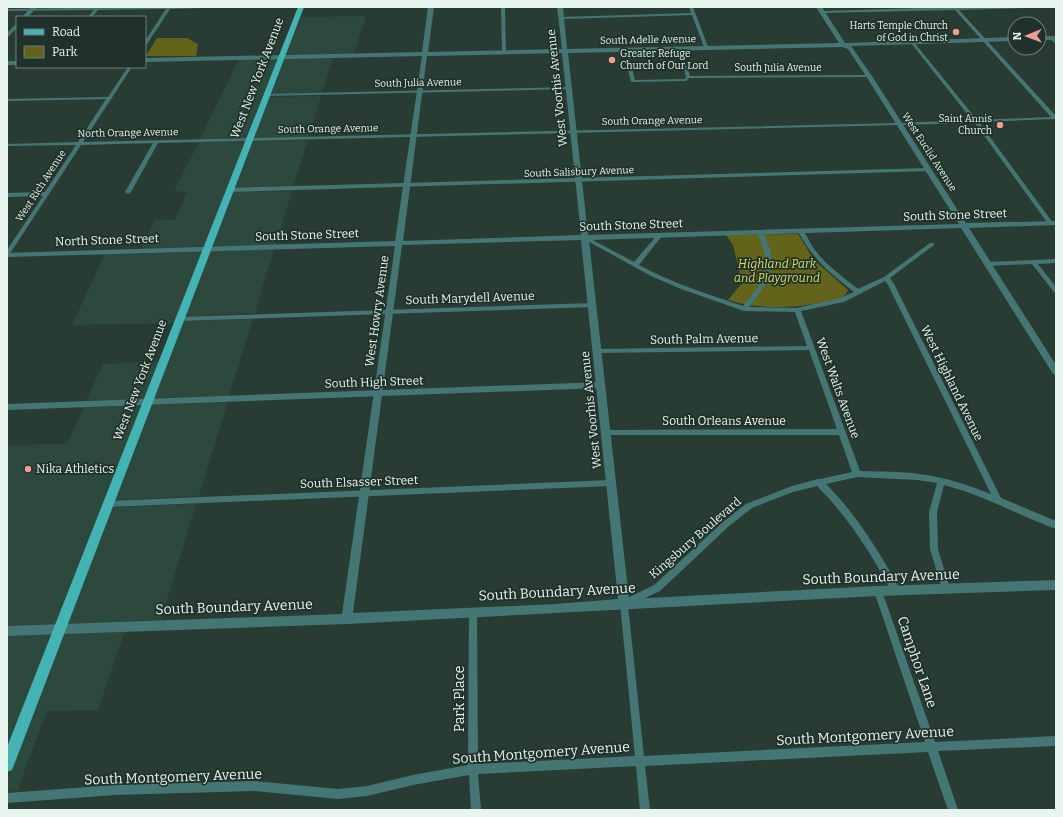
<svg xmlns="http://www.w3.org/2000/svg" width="1063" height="817" font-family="Bitter,serif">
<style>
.built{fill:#2d483d}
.green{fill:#63641a}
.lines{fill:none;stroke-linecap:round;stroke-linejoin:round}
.minor{fill:#457676;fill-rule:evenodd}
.tertiary{fill:#457676;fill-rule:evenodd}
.primary{fill:#43b3b4;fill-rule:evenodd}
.poi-dot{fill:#f59c94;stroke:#1f312a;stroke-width:1.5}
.labels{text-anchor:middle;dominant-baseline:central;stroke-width:3.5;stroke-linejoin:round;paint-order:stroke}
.far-poi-label{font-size:10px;fill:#e8f4ee;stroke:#1f312a;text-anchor:end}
.far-street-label{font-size:10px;fill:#e8f4ee;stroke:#1f312a}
.street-label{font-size:12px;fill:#e8f4ee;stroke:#1f312a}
.park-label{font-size:12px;font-style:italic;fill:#d8dc5e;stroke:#1f312a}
.poi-label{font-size:12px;fill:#e8f4ee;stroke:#1f312a;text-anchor:start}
.near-street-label{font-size:14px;fill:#e8f4ee;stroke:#1f312a}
</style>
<rect width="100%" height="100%" fill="#293c34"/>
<g class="built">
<polygon points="366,16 354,54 285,56 300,17"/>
<polygon points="333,57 322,93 270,94 284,58"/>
<polygon points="278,58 246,138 200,139 239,59"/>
<polygon points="321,96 309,137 253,138 269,97"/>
<polygon points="308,140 293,187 234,188 252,141"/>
<polygon points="245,141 204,247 140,249 156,219 175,220 187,192 174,191 199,142"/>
<polygon points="292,191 276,245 211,247 232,192"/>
<polygon points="274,249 255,313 185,316 210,251"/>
<polygon points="202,252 174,323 72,325 105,254"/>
<polygon points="253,319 229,396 153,398 183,321"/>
<polygon points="159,361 144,399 86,401 103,364"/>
<polygon points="228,402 199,496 115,500 151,405"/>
<polygon points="142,405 56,624 7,626 7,445 67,444 84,407"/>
<polygon points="196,504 161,620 68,624 112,507"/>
<polygon points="125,631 98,710 47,711 17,791 7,792 7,781 64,634"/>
<polygon points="52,634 7,749 7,636"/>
</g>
<g class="green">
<polygon points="157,38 187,38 198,44 196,56 146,56"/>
<path d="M798 234 814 260 848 290C845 299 834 300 825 302 794 308 759 310 728 300L742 283 733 245 726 235Z"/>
</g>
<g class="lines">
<g class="minor">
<polygon points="126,7 206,7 204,8 170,9 147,44 145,45 145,41 166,9 98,10 92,17 88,17 94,10 7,11 7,9"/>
<polygon points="501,7 505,7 506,52 504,53 502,52"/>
<polygon points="689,7 693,7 708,47 707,48 704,47 692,15 561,19 559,18 561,17 691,13"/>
<polygon points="952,7 1027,7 1025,8 959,10 1056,116 1056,120 1054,119 979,122 1053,223 1053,225 1049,225 975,123 899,125 158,143 131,192 128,194 125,192 153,143 81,145 9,255 7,256 7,250 43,196 7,197 7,193 45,192 76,145 7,146 7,144 78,142 106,99 7,101 7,99 108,97 128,67 132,67 83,142 899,123 972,120 911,43 911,41 913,41 977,120 1051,117 955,10 822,13 820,12 822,11"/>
<polygon points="1050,37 1052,37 1056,41 1056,44 1050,39"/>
<polygon points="678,47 681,48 690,76 869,75 871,76 869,77 689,78 686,81 631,82 623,48 627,49 635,80 685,79 686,77"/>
<polygon points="572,87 572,88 570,89 266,96 264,95 266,94"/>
<polygon points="928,168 931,170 930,171 229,192 226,190 229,188"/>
<path d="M801 229 803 230C807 236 810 243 814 249 826 265 843 277 858 289L884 277 930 243H934V245L890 278 894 284 1001 498 1056 521V529C1018 515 983 495 944 485L937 512 938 549 950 589 949 592 946 593 943 592 942 589 930 549 929 512 937 483 918 480 857 477 826 484C856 514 879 551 899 588L900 591 899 594 896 595 893 594C872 555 849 518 817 486L793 492 752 508 729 526 660 591 628 606 644 756 925 742 874 591 875 588 878 587 881 588 882 591 935 742 1056 736V746L938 751 958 810H948L928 752 645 766 650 810H640L636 766 478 774 481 810H471L469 775 413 785 367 796 338 799 254 791 115 795 7 803V793L115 785 254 781 338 789 367 786 413 775 468 765 469 612 470 609 473 608 476 609 477 612 478 764 635 756 620 604 621 601 654 585 723 522 746 504 792 486 818 479H820L852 472 839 435H603L602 433 603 431 606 430 837 429 809 350 595 353 594 351 597 349 807 346 795 312 744 311 681 289 651 276 582 238 585 236 587 237 634 262 658 234H662V236L639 265C672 283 707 294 743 306 766 279 773 267 757 233L760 231C764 233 766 239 768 244 778 269 765 288 749 307L797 308 840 298 854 292C830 273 812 259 798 231ZM885 281 888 285 991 494C968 485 944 477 919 474 900 471 879 472 860 471L801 311 844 302Z"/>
<polygon points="1056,259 1056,263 1038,264 1056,287 1056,293 1054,292 1032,264 987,266 984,264 987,262"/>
<polygon points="593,303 596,305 593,307 179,321 176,319 179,317"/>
<polygon points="601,382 604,385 601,388 7,410 7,404"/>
<polygon points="611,480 614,481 615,483 614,485 611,486 108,507 105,506 104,504 105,502 108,501"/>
</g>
<g class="tertiary">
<polygon points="31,7 37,7 28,17 22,17"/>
<path d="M428 7H434L428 52 562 49 557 7H563L567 49 839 43 816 7H822L845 43 1015 37V41L851 46 872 76 966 223 1056 221V225L969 228 1056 365V375L1053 374 961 228 589 240 629 599 878 586 1056 580V590L878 596 347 624 7 636V626L342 614 395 246 7 257V253L395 241 422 56 145 62V58L422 52ZM842 47 848 49 866 76 959 224 588 235 568 53ZM562 53 581 235 403 241 427 56ZM581 240 618 599 556 604 353 613 402 245Z"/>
<polygon points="17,23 17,28 7,38 7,33"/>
<rect x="1039" y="36" width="17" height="4"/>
<rect x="7" y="61" width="10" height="4"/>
</g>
<polygon class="primary" points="298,7 304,7 14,765 12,770 7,772 7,747"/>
</g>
<g class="poi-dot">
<circle cx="956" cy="32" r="4"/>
<circle cx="612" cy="60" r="4"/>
<circle cx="1000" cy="125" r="4"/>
<circle cx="28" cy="469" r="4"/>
</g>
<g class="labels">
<g class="far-poi-label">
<text x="948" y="26">Harts Temple Church<tspan x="948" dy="12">of God in Christ</tspan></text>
<text x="620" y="54" text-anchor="start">Greater Refuge<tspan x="620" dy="12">Church of Our Lord</tspan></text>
<text x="992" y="119">Saint Annis<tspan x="992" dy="12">Church</tspan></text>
</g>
<g class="far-street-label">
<text transform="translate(648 40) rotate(-1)">South Adelle Avenue</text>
<text x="778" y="68">South Julia Avenue</text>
<text transform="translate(418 83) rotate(-1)">South Julia Avenue</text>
<text transform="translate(652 121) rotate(-1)">South Orange Avenue</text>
<text transform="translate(328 129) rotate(-1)">South Orange Avenue</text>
<text transform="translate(128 133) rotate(-1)">North Orange Avenue</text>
<text transform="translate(929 152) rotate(57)">West Euclid Avenue</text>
<text transform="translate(579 172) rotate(-2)">South Salisbury Avenue</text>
<text transform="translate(41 186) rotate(-57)">West Rich Avenue</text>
</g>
<g class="street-label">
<text transform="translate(257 78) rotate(-69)">West New York Avenue</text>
<text transform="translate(557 88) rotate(-96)">West Voorhis Avenue</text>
<text transform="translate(955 215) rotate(-2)">South Stone Street</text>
<text transform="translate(631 225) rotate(-2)">South Stone Street</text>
<text transform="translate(307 235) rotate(-2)">South Stone Street</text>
<text transform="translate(107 240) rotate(-2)">North Stone Street</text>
<text transform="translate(470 298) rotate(-2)">South Marydell Avenue</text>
<text transform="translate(377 311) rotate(-82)">West Howry Avenue</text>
<text transform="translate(704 339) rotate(-1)">South Palm Avenue</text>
<text transform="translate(140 380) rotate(-69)">West New York Avenue</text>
<text transform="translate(374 382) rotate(-2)">South High Street</text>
<text transform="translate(952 383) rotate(64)">West Highland Avenue</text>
<text transform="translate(838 388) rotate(70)">West Walts Avenue</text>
<text transform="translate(591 410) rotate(-96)">West Voorhis Avenue</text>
<text x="724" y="421">South Orleans Avenue</text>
<text transform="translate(359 482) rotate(-2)">South Elsasser Street</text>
<text transform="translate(695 538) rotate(-41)">Kingsbury Boulevard</text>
</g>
<g class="park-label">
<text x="777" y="264">Highland Park<tspan x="777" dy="14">and Playground</tspan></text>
</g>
<g class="poi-label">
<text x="36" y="469">Nika Athletics</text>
</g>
<g class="near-street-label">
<text transform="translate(881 577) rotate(-2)">South Boundary Avenue</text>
<text transform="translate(557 592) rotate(-3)">South Boundary Avenue</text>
<text transform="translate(234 607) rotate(-2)">South Boundary Avenue</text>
<text transform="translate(917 662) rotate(71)">Camphor Lane</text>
<text transform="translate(459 699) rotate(-90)">Park Place</text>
<text transform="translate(865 736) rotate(-3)">South Montgomery Avenue</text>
<text transform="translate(541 753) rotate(-4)">South Montgomery Avenue</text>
<text transform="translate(173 777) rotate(-2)">South Montgomery Avenue</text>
</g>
</g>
<rect width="1063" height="817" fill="none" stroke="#e8f4ee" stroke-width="16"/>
<rect x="16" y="16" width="130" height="52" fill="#1f312a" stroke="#6f7f78"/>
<rect x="24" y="29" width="20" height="6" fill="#43b3b4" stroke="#6f7f78"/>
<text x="52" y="36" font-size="12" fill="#e8f4ee">Road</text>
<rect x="24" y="46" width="20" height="12" fill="#63641a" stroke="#6f7f78"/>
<text x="52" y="56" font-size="12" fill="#e8f4ee">Park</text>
<g transform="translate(1027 36) rotate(269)"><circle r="19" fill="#1f312a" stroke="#6f7f78"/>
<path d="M0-3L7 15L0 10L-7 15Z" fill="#f59c94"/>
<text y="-6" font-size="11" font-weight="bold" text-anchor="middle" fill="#e8f4ee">N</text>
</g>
</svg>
